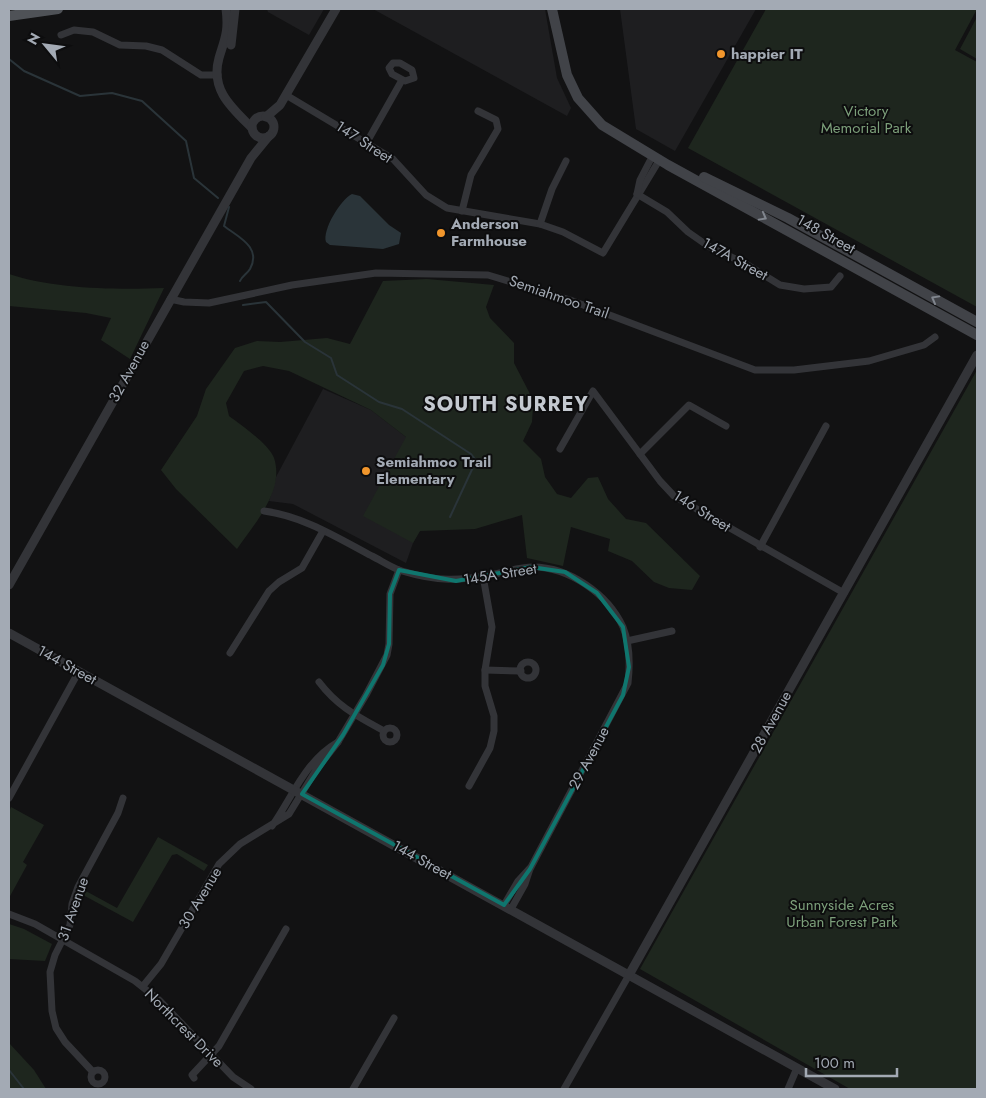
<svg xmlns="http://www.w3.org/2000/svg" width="986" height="1098" font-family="Jost,sans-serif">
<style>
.built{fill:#1e1e20}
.green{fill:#1e261e}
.water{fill:#2a3439}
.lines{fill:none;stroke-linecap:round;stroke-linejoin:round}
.stream{stroke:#2a3439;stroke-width:2}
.minor{stroke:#333438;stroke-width:7}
.tertiary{stroke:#333438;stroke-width:9}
.secondary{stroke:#414348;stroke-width:10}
.primary{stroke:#4f5257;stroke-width:10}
.oneway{stroke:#81868e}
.marked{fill:none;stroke:#0f766e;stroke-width:4;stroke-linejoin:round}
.poi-dot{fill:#f1962c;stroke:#0d0d0e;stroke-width:2}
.labels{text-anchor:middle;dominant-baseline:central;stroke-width:4;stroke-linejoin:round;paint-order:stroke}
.poi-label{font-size:15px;font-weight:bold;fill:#a3aab4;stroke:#0d0d0e;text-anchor:start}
.park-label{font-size:15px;fill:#7c9f7a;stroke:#0d0d0e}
.street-label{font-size:15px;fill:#a3aab4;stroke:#0d0d0e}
.district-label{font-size:20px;font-weight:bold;letter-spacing:1px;fill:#c4c9d0;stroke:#0d0d0e}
</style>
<rect width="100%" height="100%" fill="#121213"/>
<g class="built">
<polygon points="267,9 324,9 309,35 268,12"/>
<polygon points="373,9 545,9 557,78 571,108 567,116"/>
<polygon points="620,9 756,9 675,151 636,129"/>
<polygon points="323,389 371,410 406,437 456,465 413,543 406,563 293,504 269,501 276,477"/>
</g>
<g class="green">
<polygon points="766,9 977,9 955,50 977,62 977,307 688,148"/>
<polygon points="977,17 977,59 960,49"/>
<path d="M9 274C54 289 117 290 164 288L130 359 101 340 111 318 86 313 9 306Z"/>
<path d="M427 279 494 285 486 307 490 318 514 343V363L529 392 533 406 532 422 523 441 541 459 545 477 557 494 571 498 588 478 598 477 608 499 626 519 646 523 700 576 692 590 669 588 654 582 632 561 608 551 610 539 571 527 563 566 527 558 522 515 475 529 420 531 413 543 363 516 406 437 371 410 289 371 263 366 244 371 226 403 229 416C241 425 269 444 274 458 285 491 254 524 237 549L176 489 161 470 197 416 206 389 235 348 257 341 280 342 327 338 350 344 383 281Z"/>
<polygon points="977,370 977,1089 850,1089 640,969"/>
<polygon points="11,807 44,825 23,862 27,865 9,898 9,812"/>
<polygon points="158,837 208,865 204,871 177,854 172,855 133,922 83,895 84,890 117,908"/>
<polygon points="9,924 24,929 52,944 45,961 9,959"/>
<polygon points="9,1043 34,1070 46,1089 9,1089"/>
</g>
<path class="water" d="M352 194 360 196 389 225 401 233 399 244 383 249 330 245 326 242C322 230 341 199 352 194Z"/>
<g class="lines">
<g class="stream">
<polyline points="9,59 24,71 80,96 112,93 142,101 186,141 194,178 218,198"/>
<path d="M229 207 224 226C238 237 262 247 250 269 247 274 242 276 240 281"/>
<polyline points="243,305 266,302 305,342 331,358 337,375 379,402 402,409 471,454 475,459 475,463 450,517"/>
<polyline points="9,1070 24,1089"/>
</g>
<g class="minor">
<polyline points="61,35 74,30 93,32 120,45 146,46 162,50 201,75 218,75"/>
<polygon points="393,63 400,63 412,70 414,78 405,81 392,74 389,68"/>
<polyline points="286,95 393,159 426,195 447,208 540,224 563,232 603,253 660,159"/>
<polyline points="367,142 402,80"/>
<polyline points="637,194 667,212 688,232 708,246 746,264 780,285 804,289 831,287 840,276"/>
<polyline points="637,194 640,180 653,155"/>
<polyline points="462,211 471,175 498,129 496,120 478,111"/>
<polyline points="540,224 552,189 566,161"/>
<polyline points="170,299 184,302 209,303 292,285 376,273 488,275 570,300 755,370 794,370 869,361 924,345 935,337"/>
<polyline points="560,449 593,391 660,481 674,496 844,593"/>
<polyline points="640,454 689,405 726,426"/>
<path d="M264 511C303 516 338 538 372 556 382 561 392 568 402 571 438 582 459 581 495 574 507 571 521 567 533 567 569 567 608 594 623 627 630 644 630 665 628 683L530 869 525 884 511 909"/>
<polyline points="760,547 826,426"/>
<polyline points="627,641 672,631"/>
<polyline points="230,653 269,591 279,582 302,568 323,531"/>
<circle cx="528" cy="670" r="8"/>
<polyline points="485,670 521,671"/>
<path d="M319 682C338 707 357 716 384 731"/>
<circle cx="390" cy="735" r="7"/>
<polyline points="338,742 366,695 387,655 389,644 390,594 399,570"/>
<polyline points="469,786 490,748 494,731 494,716 485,686 485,670 492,627 483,576"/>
<polyline points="9,798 79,671"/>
<polyline points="504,905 518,881 529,869"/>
<polyline points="9,914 35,924 135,981 159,1000 233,1077 251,1089"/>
<path d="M143 986 161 964 219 864 240 844 289 814 316 770 338 742C305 761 293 796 272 826"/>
<circle cx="98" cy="1077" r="7"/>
<polyline points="93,1072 65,1042 56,1028 52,1011 50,972 55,955 70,925 72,904 78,887 118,813 123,798"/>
<polyline points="194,1078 192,1075 219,1046 286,929"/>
<polyline points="353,1089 394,1018"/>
<polyline points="564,1089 629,975"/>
<polyline points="788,1089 797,1068"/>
</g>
<g class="tertiary">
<path d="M226 9C229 31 225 38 219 58 210 90 232 108 252 128"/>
<polyline points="231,45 235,9"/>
<circle cx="263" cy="127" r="11"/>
<polyline points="266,117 280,105 336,9"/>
<polyline points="9,585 251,158 269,136"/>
<polyline points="9,633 835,1089"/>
<polyline points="629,975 977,355"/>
</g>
<g class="secondary">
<polyline points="552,9 567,75 578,98 602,125 668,165 977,335"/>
<polyline points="704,177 788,218 977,322"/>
</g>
<polyline class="primary" points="9,16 58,9"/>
</g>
<defs><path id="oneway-chevron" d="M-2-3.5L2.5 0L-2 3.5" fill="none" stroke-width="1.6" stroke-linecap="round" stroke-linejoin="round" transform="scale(1.25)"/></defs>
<g class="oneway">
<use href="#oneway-chevron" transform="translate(763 217) rotate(29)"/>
<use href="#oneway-chevron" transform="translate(935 299) rotate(-151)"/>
</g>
<path class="marked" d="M531 567 565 572 597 593 623 627 629 667 623 695 530 869 504 905 302 794 343 735 383 665 389 644 390 594 399 570 456 581Z"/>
<g class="poi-dot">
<circle cx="721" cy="54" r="5"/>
<circle cx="441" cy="233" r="5"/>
<circle cx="366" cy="471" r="5"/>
</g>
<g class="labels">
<g class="poi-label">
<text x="731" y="54">happier IT</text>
<text x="451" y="224">Anderson<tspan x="451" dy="17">Farmhouse</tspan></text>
<text x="376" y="462">Semiahmoo Trail<tspan x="376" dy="17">Elementary</tspan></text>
</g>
<g class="park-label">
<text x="866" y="111">Victory<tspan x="866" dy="17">Memorial Park</tspan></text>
<text x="842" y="905">Sunnyside Acres<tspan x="842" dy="17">Urban Forest Park</tspan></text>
</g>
<g class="street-label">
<text transform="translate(364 142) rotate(33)">147 Street</text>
<text transform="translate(826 234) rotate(29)">148 Street</text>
<text transform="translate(735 259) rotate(29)">147A Street</text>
<text transform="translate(559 297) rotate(19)">Semiahmoo Trail</text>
<text transform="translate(129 371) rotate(-61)">32 Avenue</text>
<text transform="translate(702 511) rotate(32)">146 Street</text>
<text transform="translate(500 574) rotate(-9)">145A Street</text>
<text transform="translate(67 665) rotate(29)">144 Street</text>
<text transform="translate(771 722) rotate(-61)">28 Avenue</text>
<text transform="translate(589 758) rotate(-62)">29 Avenue</text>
<text transform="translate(422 860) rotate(29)">144 Street</text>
<text transform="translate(200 898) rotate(-59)">30 Avenue</text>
<text transform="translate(73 909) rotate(-71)">31 Avenue</text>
<text transform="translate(184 1028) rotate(45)">Northcrest Drive</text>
</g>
<g class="district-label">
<text x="506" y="404">SOUTH SURREY</text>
</g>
</g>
<rect width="986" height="1098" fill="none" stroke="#a3aab4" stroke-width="20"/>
<g transform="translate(45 45) rotate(299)" stroke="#0d0d0e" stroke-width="4" paint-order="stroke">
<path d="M0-4L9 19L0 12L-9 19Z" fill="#a3aab4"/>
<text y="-8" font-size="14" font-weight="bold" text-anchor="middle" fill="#a3aab4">N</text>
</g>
<path d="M806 1068v8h91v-8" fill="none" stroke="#a3aab4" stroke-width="2.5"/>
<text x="814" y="1068" font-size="15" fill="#a3aab4" stroke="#0d0d0e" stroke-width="4" paint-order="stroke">100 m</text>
</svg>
